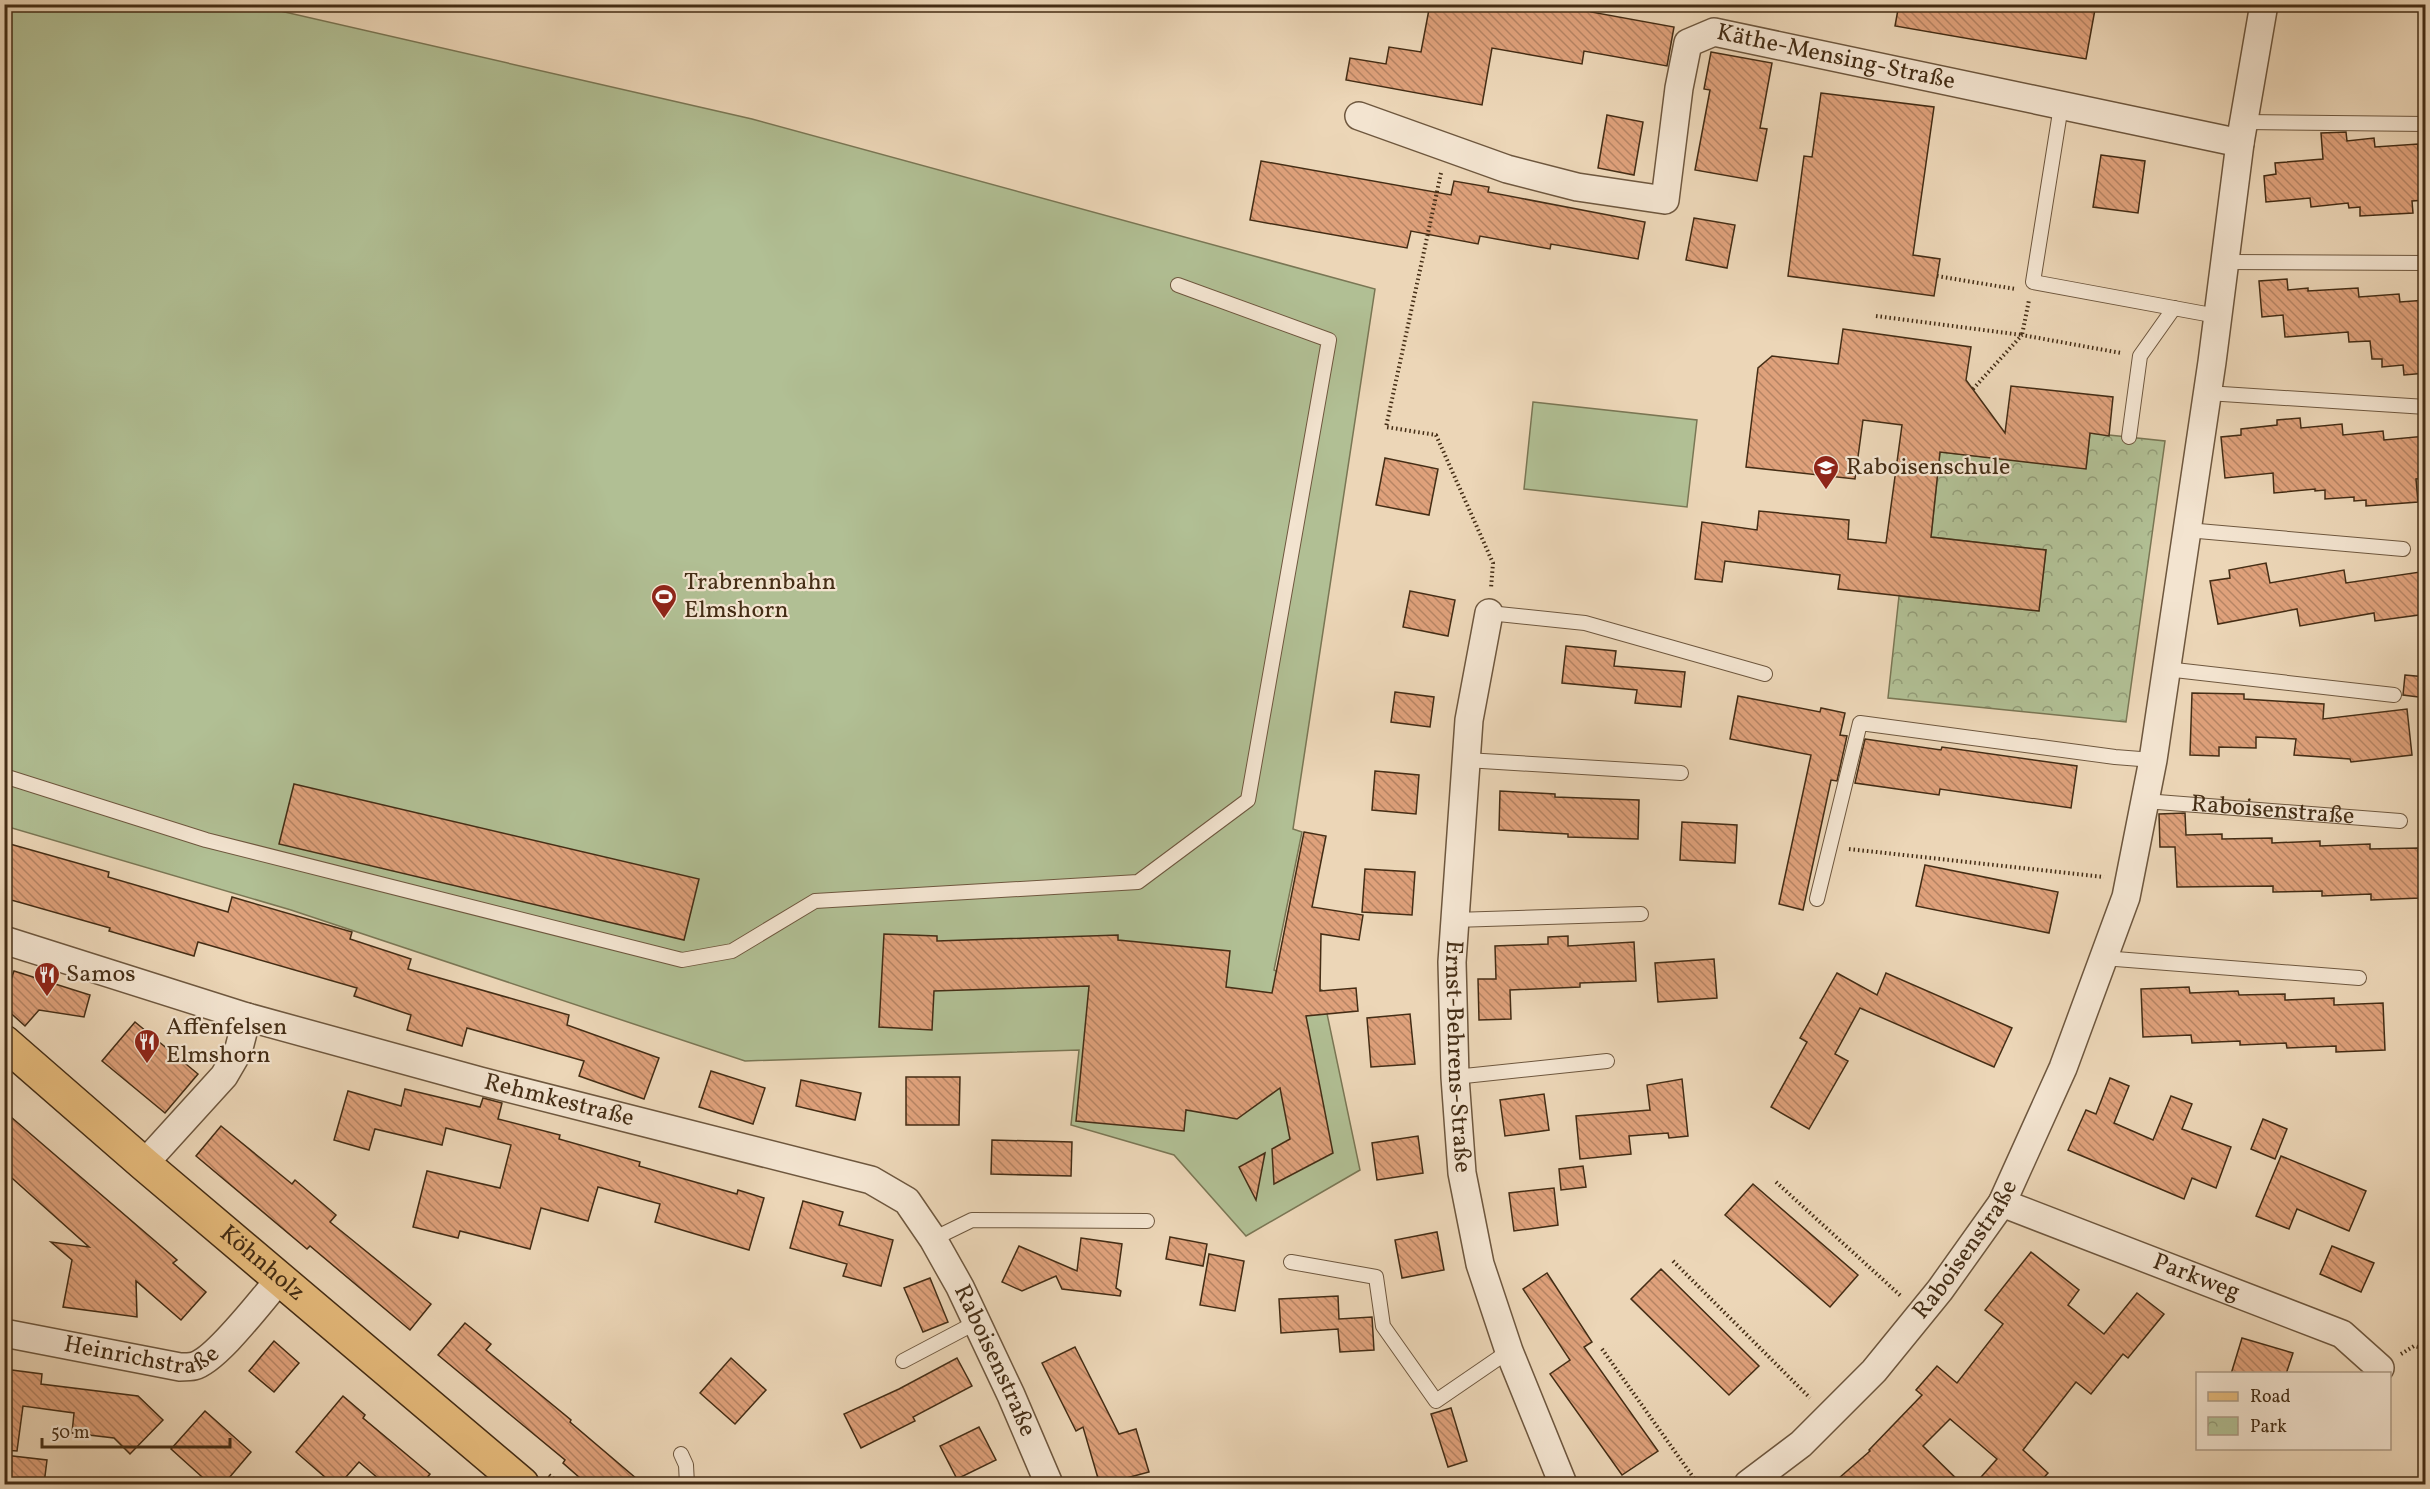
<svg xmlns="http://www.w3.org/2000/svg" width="2430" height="1489" font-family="Vollkorn,serif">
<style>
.grass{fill:#b1bf94;stroke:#7a7654;stroke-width:1.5}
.park{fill:url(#park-crowns);stroke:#7a7654;stroke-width:1.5}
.building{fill:url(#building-back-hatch);stroke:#442d15;stroke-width:1.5}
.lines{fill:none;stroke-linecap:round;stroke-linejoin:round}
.lane-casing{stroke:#6e573e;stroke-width:16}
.street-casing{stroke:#6e573e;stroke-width:30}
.primary-casing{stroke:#442d15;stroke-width:36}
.path{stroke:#442d15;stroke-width:4;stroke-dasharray:1.5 3;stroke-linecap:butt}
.lane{stroke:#f3e4d0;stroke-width:14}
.street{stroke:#f3e4d0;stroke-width:27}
.primary{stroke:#e6bb7c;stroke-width:33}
.labels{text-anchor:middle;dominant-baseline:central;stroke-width:4.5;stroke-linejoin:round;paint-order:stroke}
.street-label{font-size:24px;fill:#442d15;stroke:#f3e4d0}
.poi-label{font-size:24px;fill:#442d15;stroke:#f3e4d0;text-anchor:start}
</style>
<defs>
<pattern id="park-crowns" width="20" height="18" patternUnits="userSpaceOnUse" patternTransform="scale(1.5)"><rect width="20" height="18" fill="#b1bf94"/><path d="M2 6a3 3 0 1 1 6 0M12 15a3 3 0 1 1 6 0" fill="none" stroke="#929c78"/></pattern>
<pattern id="building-back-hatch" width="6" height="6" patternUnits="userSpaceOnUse" patternTransform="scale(1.5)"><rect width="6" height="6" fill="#dfa17b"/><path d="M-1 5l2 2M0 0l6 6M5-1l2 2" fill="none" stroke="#b68464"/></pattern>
</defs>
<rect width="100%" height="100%" fill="#ecd6b7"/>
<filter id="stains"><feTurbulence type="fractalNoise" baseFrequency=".00333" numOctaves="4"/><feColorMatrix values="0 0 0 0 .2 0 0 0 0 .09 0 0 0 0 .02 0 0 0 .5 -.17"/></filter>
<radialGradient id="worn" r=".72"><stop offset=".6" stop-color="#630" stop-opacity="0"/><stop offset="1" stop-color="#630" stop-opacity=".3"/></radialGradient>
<g class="grass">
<polygon points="5,5 254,5 752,119 1375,289 1293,829 1302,832 1274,970 1322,990 1360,1170 1246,1236 1174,1155 1071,1125 1079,1050 745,1061 291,910 5,826"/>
<polygon points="1533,402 1697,420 1687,507 1524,489"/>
</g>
<polygon class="park" points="2090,433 2165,441 2126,722 1888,698 1899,596 2039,611 2046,550 1931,537 1940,452 2086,468"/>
<g class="building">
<polygon points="1430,4 1581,4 1592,6 1591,12 1674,27 1667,66 1584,51 1582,64 1492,48 1482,105 1346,80 1350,58 1386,64 1389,47 1421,52"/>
<polygon points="1899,4 2096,4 2086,59 1895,26"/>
<polygon points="1711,52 1772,63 1760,128 1767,129 1757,181 1695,170 1710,90 1704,89"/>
<polygon points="1821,93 1934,107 1913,255 1940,259 1934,296 1788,276 1804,156 1812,157"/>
<polygon points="1607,115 1643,122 1634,175 1598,168"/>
<polygon points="2346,132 2347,141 2374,138 2375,147 2418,144 2418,150 2426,149 2426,200 2412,201 2413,213 2360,216 2360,207 2349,208 2348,203 2311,207 2310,198 2266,202 2264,176 2276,174 2275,163 2323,159 2321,133"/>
<polygon points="2101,155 2145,161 2138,213 2093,207"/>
<polygon points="1261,161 1451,195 1454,181 1489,187 1488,192 1645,222 1638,259 1551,244 1550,249 1480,236 1478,244 1411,231 1407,248 1250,220"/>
<polygon points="1694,218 1735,225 1727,268 1686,260"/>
<polygon points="2287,279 2288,290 2308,288 2308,291 2358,288 2359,297 2399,294 2400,302 2426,300 2426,373 2404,375 2403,365 2382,367 2382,359 2372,359 2370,341 2349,342 2348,332 2285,337 2283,315 2262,317 2259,281"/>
<polygon points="1843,329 1971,347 1966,380 2005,433 2011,386 2113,397 2109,436 2090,433 2086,469 1940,452 1931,537 2046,550 2039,611 1838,589 1840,575 1725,561 1722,582 1695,579 1702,522 1757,530 1759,511 1849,520 1848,539 1886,543 1902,425 1863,420 1855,479 1746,467 1758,368 1772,356 1838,364"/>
<polygon points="2300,418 2301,428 2342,424 2343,435 2383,431 2384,440 2426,436 2426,478 2416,479 2418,502 2366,506 2366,500 2354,501 2354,497 2325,499 2325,490 2315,491 2315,489 2274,493 2273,473 2225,478 2221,437 2241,435 2241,429 2277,425 2277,420"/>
<polygon points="1385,458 1438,469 1429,515 1376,505"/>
<polygon points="2266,563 2270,583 2344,570 2346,583 2420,572 2426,614 2375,621 2374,613 2300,626 2297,609 2218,624 2210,581 2230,578 2229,570"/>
<polygon points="1410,591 1455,600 1448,636 1403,627"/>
<polygon points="1566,646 1616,651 1614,666 1685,672 1681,707 1635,703 1637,690 1562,683"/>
<polygon points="2405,675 2426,677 2426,698 2403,695"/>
<polygon points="1395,692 1434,697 1430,727 1391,722"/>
<polygon points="2192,693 2244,694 2244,699 2324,704 2323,719 2407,709 2412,755 2351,762 2350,759 2294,755 2296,739 2256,737 2256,748 2219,747 2219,756 2190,755"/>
<polygon points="1738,696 1820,712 1821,708 1845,713 1840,735 1847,736 1837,781 1831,780 1803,910 1779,904 1811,755 1730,739"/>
<polygon points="1865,739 1941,750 1942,747 2077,766 2071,808 1940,789 1939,795 1855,783"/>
<polygon points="1375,771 1419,775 1416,814 1372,810"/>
<polygon points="294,784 699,879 684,940 279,844"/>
<polygon points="1500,791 1555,794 1555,797 1639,800 1638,839 1568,837 1568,834 1499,830"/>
<polygon points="2185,813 2186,835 2222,834 2222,839 2272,838 2272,843 2320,841 2320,846 2370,844 2370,849 2418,848 2420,898 2371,900 2371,894 2322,896 2322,891 2273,892 2273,886 2177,887 2175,847 2160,847 2159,814"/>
<polygon points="1682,822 1737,825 1735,863 1680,860"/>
<polygon points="1304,832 1326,836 1312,907 1363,915 1359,940 1321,934 1320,991 1356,988 1358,1011 1306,1016 1333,1153 1274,1184 1272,1149 1290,1139 1280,1088 1237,1119 1186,1110 1184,1131 1076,1121 1089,986 934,991 932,1030 879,1027 884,934 937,936 937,941 1118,935 1118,940 1230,951 1226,987 1272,993"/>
<polygon points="10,844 109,872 108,877 228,912 232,897 352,932 350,939 411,959 408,969 569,1015 567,1025 659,1058 644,1099 579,1076 584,1061 467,1028 462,1046 407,1030 411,1015 354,996 357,988 198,942 194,956 109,931 110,928 4,898 4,864"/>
<polygon points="1925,865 2058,892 2049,933 1916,906"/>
<polygon points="1365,869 1415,872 1412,915 1362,912"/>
<polygon points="1568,936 1568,946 1634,942 1636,981 1580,983 1580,987 1510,990 1511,1019 1479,1020 1478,979 1496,979 1495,946 1548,944 1548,937"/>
<polygon points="1714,959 1717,998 1658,1002 1655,963"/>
<polygon points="14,971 90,995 84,1017 39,1010 25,1026 4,1007 4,1000"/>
<polygon points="1837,973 1877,995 1886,973 2012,1028 1994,1067 1860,1008 1835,1054 1848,1061 1809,1129 1771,1107 1807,1042 1800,1038"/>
<polygon points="2189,987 2190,993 2238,991 2239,995 2285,994 2285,1000 2334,998 2334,1005 2383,1003 2385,1050 2336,1052 2336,1046 2287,1048 2286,1043 2240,1045 2240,1041 2192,1043 2191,1035 2143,1037 2141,989"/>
<polygon points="1410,1014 1415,1064 1371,1067 1367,1018"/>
<polygon points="135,1022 198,1074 165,1113 102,1061"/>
<polygon points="711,1071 765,1088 753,1124 699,1107"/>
<polygon points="906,1077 960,1077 959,1125 906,1125"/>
<polygon points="2110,1078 2129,1086 2114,1123 2153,1140 2171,1096 2192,1104 2182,1129 2231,1147 2216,1188 2192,1178 2184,1199 2068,1150 2086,1110 2096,1114"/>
<polygon points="1682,1079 1688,1136 1669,1138 1668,1133 1629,1136 1631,1154 1580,1159 1576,1116 1650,1110 1647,1085"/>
<polygon points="801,1080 861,1093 855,1120 796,1106"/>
<polygon points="405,1089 480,1107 483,1098 502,1103 498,1119 560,1135 559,1139 640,1162 639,1166 737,1194 738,1190 764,1198 749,1250 655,1222 660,1204 598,1187 588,1221 541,1208 530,1249 460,1231 458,1238 413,1227 427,1171 500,1188 511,1145 446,1128 442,1145 375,1129 369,1150 334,1140 348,1091 401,1106"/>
<polygon points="1544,1094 1549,1130 1505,1136 1500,1100"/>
<polygon points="4,1111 177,1260 173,1263 206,1292 181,1320 136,1281 137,1317 63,1307 72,1260 51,1242 89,1247 4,1171"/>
<polygon points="2263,1119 2287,1129 2275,1159 2251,1149"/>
<polygon points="221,1126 292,1184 295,1180 336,1215 330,1222 431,1304 410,1330 310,1246 307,1249 196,1156"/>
<polygon points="1418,1136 1423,1173 1377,1180 1372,1143"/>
<polygon points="992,1140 1072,1142 1071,1176 991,1174"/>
<polygon points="1265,1153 1256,1200 1239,1167"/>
<polygon points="2281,1156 2366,1191 2349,1231 2297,1209 2289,1229 2256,1216"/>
<polygon points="1583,1166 1586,1187 1561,1190 1559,1169"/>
<polygon points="1753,1184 1858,1275 1830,1307 1725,1215"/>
<polygon points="1554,1188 1558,1225 1514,1231 1509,1193"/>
<polygon points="803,1201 843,1212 839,1225 893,1240 881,1286 843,1276 847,1264 790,1248"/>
<polygon points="1437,1232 1444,1270 1402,1278 1395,1240"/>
<polygon points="1170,1237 1207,1244 1203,1266 1166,1259"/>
<polygon points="1081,1238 1122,1244 1116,1288 1121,1291 1120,1296 1062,1289 1056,1276 1022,1291 1002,1282 1019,1246 1077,1271"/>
<polygon points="2332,1246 2374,1263 2361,1292 2320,1274"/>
<polygon points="2031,1252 2079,1290 2068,1305 2104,1334 2137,1293 2164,1314 2128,1358 2123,1354 2091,1394 2076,1382 2023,1450 2048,1473 2037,1485 1974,1485 1997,1459 1950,1419 1923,1446 1963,1485 1831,1485 1870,1451 1869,1450 1922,1395 1916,1390 1937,1366 1957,1383 2003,1324 1985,1310"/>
<polygon points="1209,1254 1244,1261 1235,1311 1200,1305"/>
<polygon points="1661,1269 1759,1366 1729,1395 1631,1299"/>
<polygon points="1547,1273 1592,1342 1584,1347 1658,1451 1622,1475 1550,1374 1570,1360 1523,1289"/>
<polygon points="930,1278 948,1322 923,1332 904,1288"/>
<polygon points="1338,1296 1339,1319 1372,1317 1374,1350 1340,1352 1338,1329 1281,1333 1279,1299"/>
<polygon points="465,1323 491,1344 486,1350 571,1420 570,1422 644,1485 588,1485 563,1463 565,1460 438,1355"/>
<polygon points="2242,1338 2293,1353 2286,1374 2231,1374"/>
<polygon points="274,1341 299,1363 274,1392 249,1371"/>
<polygon points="1075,1347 1119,1434 1136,1429 1149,1472 1100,1485 1083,1427 1076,1431 1042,1363"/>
<polygon points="731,1358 766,1390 735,1424 700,1393"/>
<polygon points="957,1358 972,1386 913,1417 915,1421 861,1448 844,1414 899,1389"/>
<polygon points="4,1369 42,1374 41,1384 138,1396 163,1420 130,1454 114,1438 72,1433 74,1413 23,1406 17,1451 4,1450"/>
<polygon points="343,1396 365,1415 363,1418 430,1474 421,1485 386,1485 359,1462 339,1485 334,1485 296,1452"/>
<polygon points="1451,1408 1467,1461 1448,1467 1431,1414"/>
<polygon points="205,1411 251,1452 223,1485 211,1485 171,1449"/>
<polygon points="979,1427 996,1460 957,1479 940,1446"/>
<polygon points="4,1455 47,1460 44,1484 4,1478"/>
</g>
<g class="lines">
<defs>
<g id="lane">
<polyline points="2061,106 2033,282 2217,316"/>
<polyline points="2244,122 2426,124"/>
<polyline points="2225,262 2426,263"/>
<polyline points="2207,393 2426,407"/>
<polyline points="2129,437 2140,356 2174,308"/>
<polyline points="2187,530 2403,549"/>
<polyline points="1489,613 1585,623 1765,674"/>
<polyline points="2166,669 2394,695"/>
<polyline points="1466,760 1681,773"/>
<polyline points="4,776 206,840 682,960 732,951 815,901 1138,882 1248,800 1329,340 1178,285"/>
<path id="s1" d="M2145 801 2400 821"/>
<polyline points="1817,899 1860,723 2115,757 2153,760"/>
<polyline points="1454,920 1641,914"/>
<polyline points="2103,958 2359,978"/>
<polyline points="1455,1077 1607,1061"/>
<polyline points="933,1239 972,1220 1147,1221"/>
<polyline points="1291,1262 1376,1277 1383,1326 1436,1401 1509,1351"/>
<polyline points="903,1361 977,1322"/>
<polyline points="681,1454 686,1465 687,1484"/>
</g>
<g id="street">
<path id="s2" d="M1359 116 1507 169 1577 187 1665 200 1679 88 1688 43 1714 32 2240 143"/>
<path id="s3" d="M1489 613 1469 720 1452 962 1455 1077 1462 1173 1480 1264 1509 1351 1563 1484"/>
<path id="s4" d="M4 940 247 1017 480 1081 871 1180 907 1201 933 1239 960 1287 1011 1395 1049 1484"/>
<polyline points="144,1164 224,1076 238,1052 247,1017"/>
<path id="s5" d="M2002 1203 2342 1334 2380 1368"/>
<path id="s6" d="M4 1333 180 1367C184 1367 190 1367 194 1366 217 1360 262 1299 280 1279"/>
<path id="s7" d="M1748 1484 1801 1444 1874 1371 1940 1290 2002 1203 2063 1068 2126 897 2153 760 2212 362 2240 143 2264 4"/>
</g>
<g id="primary">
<path id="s8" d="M4 1042 144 1164 522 1484"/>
</g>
</defs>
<use href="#lane" class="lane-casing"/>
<use href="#street" class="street-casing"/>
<use href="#primary" class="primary-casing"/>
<g class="path">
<polyline points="1441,173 1386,427 1436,435 1493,563 1491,588"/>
<polyline points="1937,276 2015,289"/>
<polyline points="1876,316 2022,335 2029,300"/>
<polyline points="1973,389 2022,335 2121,353"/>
<polyline points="1849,849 2104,877"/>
<polyline points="1776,1182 1902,1297"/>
<polyline points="1673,1261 1810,1398"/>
<polyline points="1602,1349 1698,1484"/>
<polyline points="2401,1354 2414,1346 2426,1349"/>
<polyline points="549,1475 560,1484"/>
</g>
<use href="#lane" class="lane"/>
<use href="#street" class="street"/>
<use href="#primary" class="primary"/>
</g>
<defs>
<symbol id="school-pin" viewBox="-11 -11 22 30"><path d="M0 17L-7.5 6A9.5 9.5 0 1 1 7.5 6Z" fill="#8f2418" stroke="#f3e4d0"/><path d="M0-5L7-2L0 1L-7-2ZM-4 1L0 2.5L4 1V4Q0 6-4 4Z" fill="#fff"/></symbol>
<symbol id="stadium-pin" viewBox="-11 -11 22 30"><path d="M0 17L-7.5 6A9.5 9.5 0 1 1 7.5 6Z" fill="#8f2418" stroke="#f3e4d0"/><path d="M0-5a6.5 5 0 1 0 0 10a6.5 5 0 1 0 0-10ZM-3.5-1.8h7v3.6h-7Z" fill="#fff"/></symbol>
<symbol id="restaurant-pin" viewBox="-11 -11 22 30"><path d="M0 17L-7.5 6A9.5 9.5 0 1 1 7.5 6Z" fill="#8f2418" stroke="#f3e4d0"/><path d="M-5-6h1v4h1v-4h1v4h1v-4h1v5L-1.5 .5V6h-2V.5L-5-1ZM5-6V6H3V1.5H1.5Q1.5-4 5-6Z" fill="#fff"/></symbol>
</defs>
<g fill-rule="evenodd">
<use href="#school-pin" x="1811" y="453" width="30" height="40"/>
<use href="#stadium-pin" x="649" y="582" width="30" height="40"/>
<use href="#restaurant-pin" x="32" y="960" width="30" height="40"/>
<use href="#restaurant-pin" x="132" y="1027" width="30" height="40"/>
</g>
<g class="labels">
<g class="street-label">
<text stroke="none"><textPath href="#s2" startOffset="630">Käthe-Mensing-Straße</textPath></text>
<text stroke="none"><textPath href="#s1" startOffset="128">Raboisenstraße</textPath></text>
<text stroke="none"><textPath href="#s3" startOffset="446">Ernst-Behrens-Straße</textPath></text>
<text stroke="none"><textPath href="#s4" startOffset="578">Rehmkestraße</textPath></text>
<text stroke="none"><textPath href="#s7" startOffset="322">Raboisenstraße</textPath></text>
<text stroke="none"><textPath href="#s8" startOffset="340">Köhnholz</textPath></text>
<text stroke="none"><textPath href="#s5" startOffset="208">Parkweg</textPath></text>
<text stroke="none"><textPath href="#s6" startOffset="141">Heinrichstraße</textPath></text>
<text stroke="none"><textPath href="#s4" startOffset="1124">Raboisenstraße</textPath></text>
</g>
<g class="poi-label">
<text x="1846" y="468">Raboisenschule</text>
<text x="684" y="583">Trabrennbahn<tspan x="684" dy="28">Elmshorn</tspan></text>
<text x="66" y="975">Samos</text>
<text x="166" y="1028">Affenfelsen<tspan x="166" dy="28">Elmshorn</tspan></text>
</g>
</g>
<rect width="2430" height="1489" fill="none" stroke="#ecd6b7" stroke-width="24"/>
<rect x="6" y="6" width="2418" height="1477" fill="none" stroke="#442d15" stroke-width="3"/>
<rect x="12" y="12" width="2406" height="1465" fill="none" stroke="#442d15" stroke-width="1.5"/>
<rect x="2196" y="1372" width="195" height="78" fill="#f3e4d0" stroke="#ad9b85" stroke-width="1.5"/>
<rect x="2208" y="1392" width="30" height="9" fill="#e6bb7c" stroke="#ad9b85" stroke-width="1.5"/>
<text x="2250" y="1402" font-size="18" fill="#442d15">Road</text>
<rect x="2208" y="1417" width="30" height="18" fill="url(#park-crowns)" stroke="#ad9b85" stroke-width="1.5"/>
<text x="2250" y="1432" font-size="18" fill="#442d15">Park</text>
<path d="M42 1438v9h188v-9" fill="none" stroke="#442d15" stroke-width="3"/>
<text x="51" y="1438" font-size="18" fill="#442d15" stroke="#f3e4d0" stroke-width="4.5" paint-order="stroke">50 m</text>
<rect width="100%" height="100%" filter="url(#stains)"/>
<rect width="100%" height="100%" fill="url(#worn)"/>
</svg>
